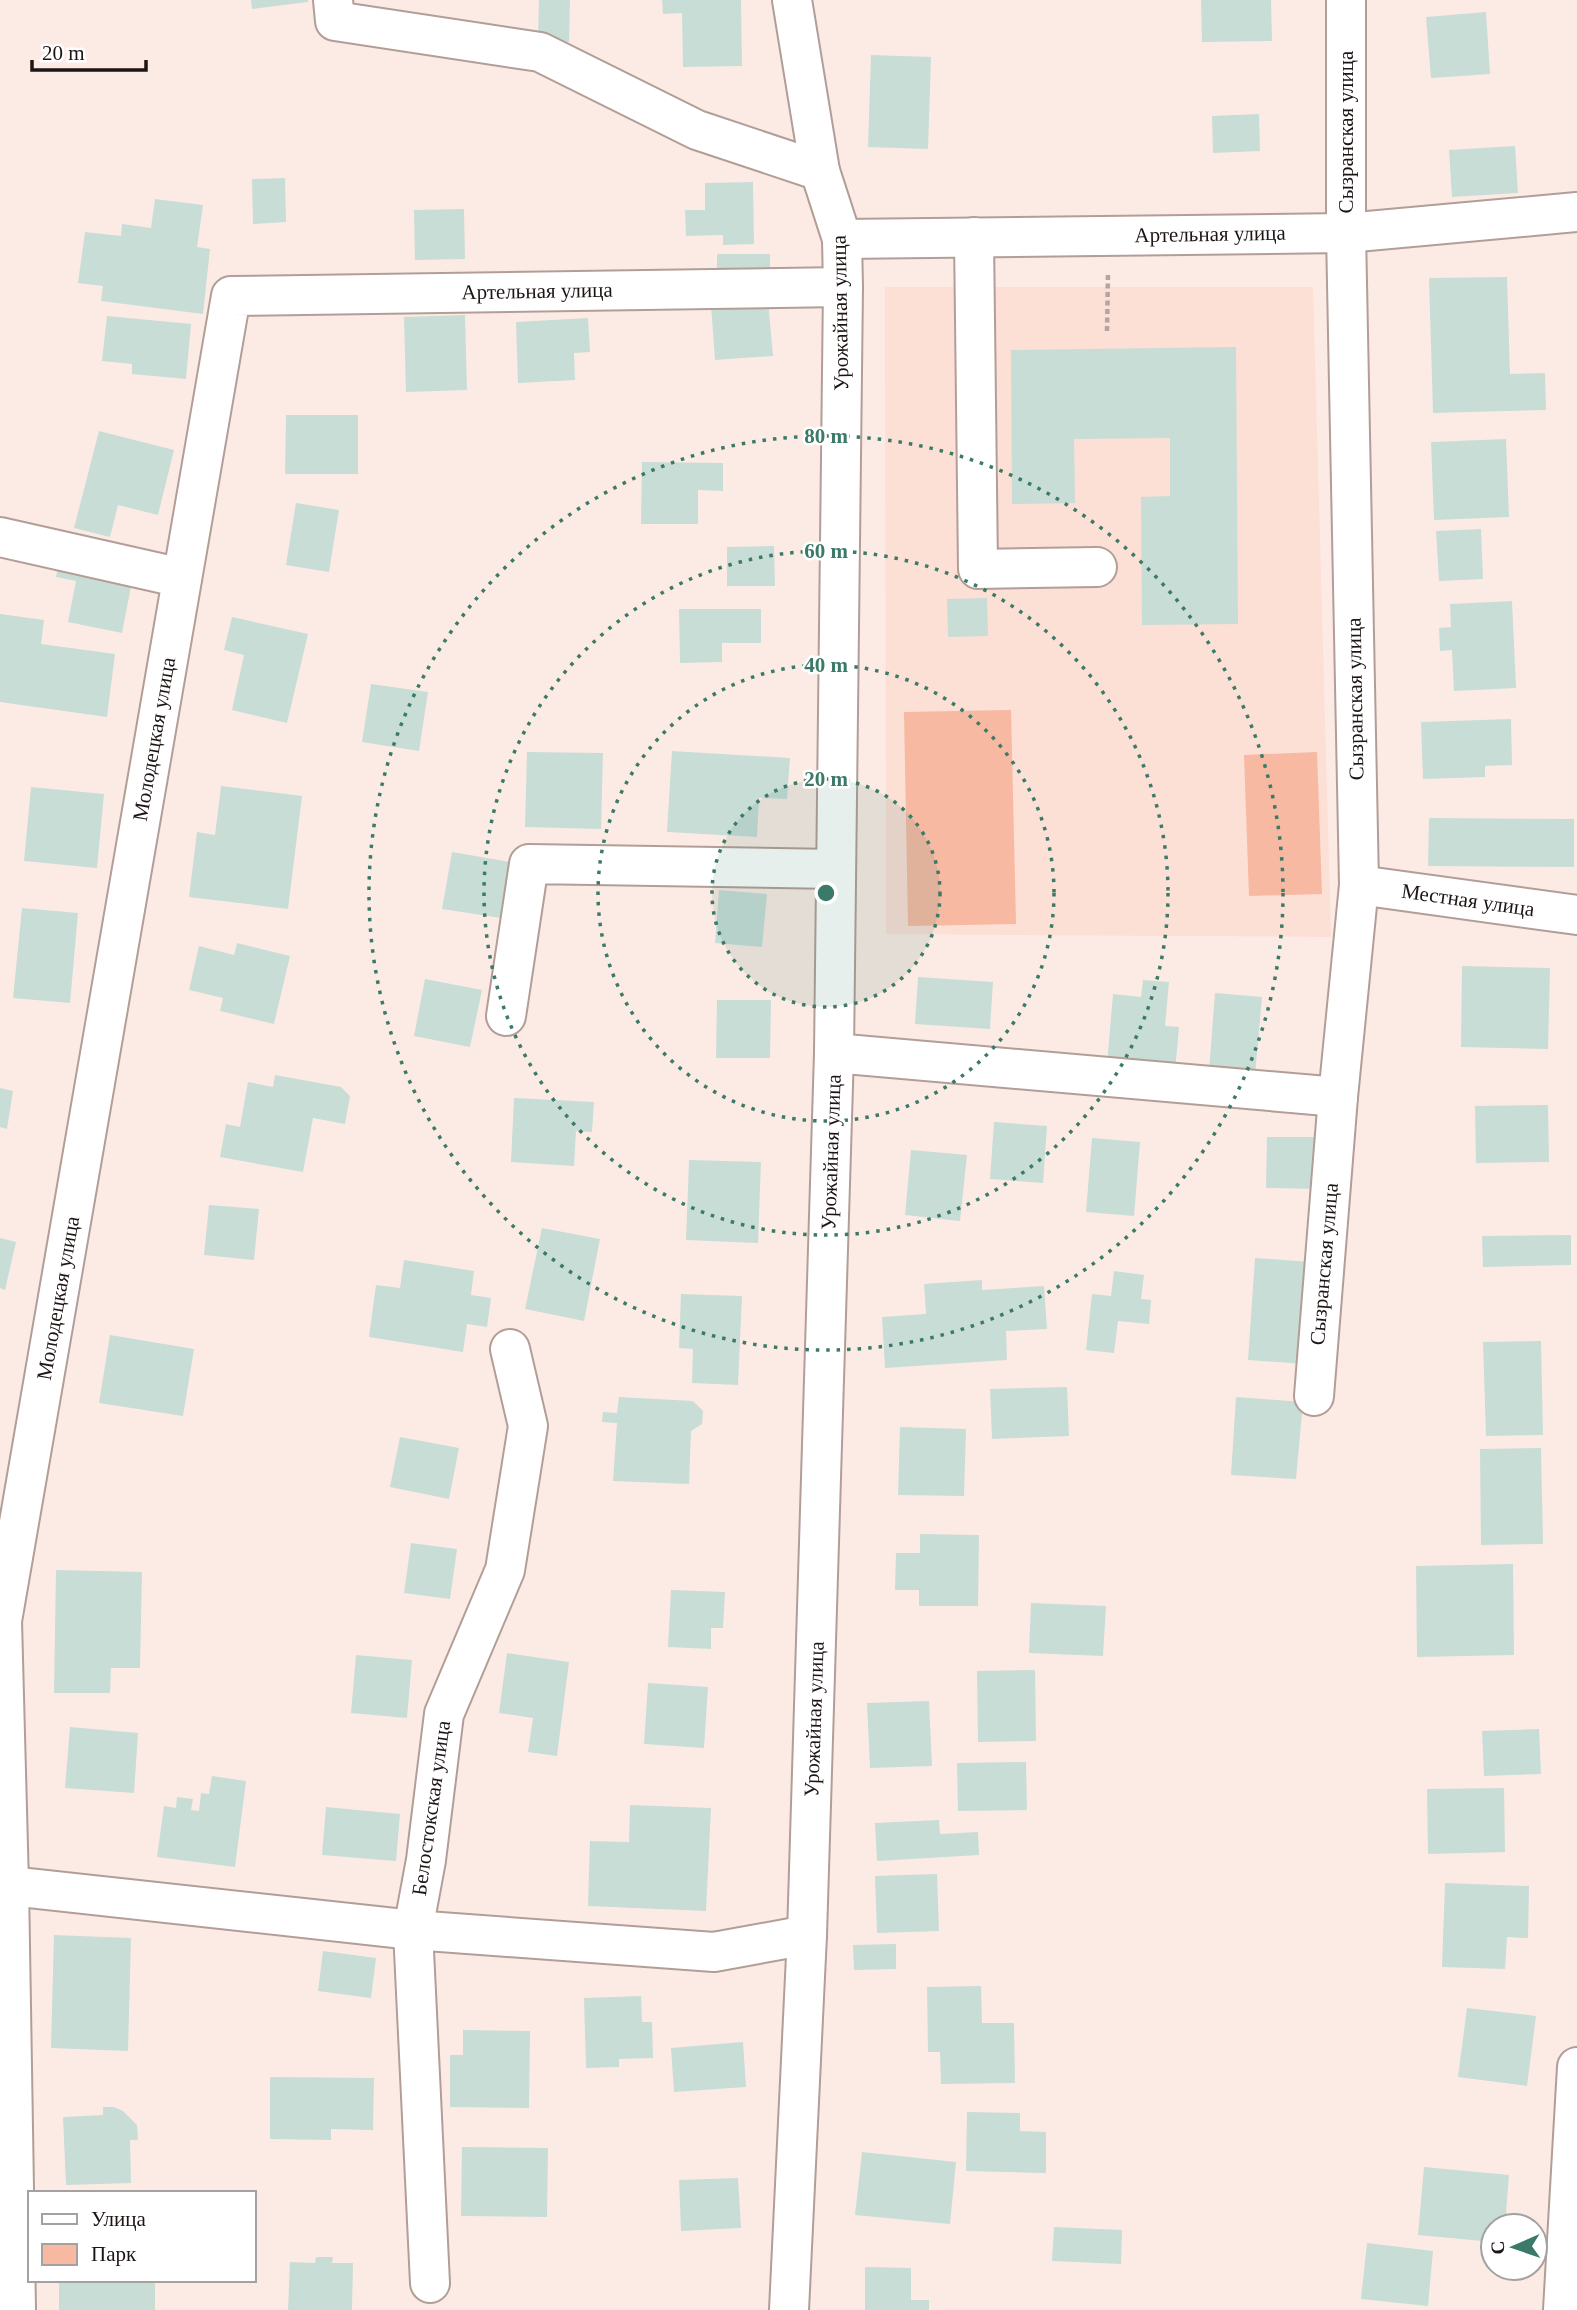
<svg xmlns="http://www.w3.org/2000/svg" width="1577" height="2310" font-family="'Times New Roman',serif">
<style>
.built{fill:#fcdfd5}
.green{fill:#f7b9a2}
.building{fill:#c8ddd6}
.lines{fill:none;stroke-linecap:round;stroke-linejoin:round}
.minor-casing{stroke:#b29e97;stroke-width:42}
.path{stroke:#b3a6a1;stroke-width:4.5;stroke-dasharray:5 3.5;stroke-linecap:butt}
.minor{stroke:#fff;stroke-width:38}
.ring{fill:none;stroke:#3b7a68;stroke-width:3.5;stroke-dasharray:3.5 7}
.labels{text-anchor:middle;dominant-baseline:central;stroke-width:5;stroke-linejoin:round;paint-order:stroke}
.street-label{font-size:21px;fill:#1c1513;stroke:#fff}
.centre{fill:#3b7a68;stroke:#fff;stroke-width:3.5}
.ring-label{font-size:21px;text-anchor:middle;font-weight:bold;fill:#3b7a68;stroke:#fff;stroke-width:5;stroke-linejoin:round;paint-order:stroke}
</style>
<rect width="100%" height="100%" fill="#fcebe5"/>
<polygon class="built" points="885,287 1313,287 1331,937 886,934"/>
<g class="green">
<polygon points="1011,710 1016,924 908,926 904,712"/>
<polygon points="1317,752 1322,894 1249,896 1244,755"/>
</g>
<g class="building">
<polygon points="251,0 308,0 308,2 252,9"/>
<polygon points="539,0 570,0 569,42 538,41"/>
<polygon points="662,0 741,0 742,66 683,67 682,13 663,14"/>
<polygon points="1201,0 1271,0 1272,41 1202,42"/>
<polygon points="1486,12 1490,74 1431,78 1426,17"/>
<polygon points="871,55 931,57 928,149 868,147"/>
<polygon points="1259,114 1260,151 1213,153 1212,116"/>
<polygon points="1515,146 1518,193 1452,197 1449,150"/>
<polygon points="285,178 286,222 253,224 252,179"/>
<polygon points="753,182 754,244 723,245 723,235 686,236 685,210 705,210 705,183"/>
<polygon points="155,199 203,205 197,247 210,249 203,314 101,301 103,286 78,283 85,232 121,236 122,224 151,228"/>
<polygon points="464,209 465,259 415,260 414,210"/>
<polygon points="717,254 770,254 770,274 717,275"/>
<polygon points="1507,277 1510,374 1545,373 1546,410 1433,413 1429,278"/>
<polygon points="768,301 773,356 715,360 711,305"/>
<polygon points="465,315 467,390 406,392 404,317"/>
<polygon points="107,316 191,324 186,379 132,374 132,364 102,361"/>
<polygon points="588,318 590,352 574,353 575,380 518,383 516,322"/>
<polygon points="1236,347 1238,624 1142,625 1141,497 1170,496 1170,438 1074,439 1075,503 1012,504 1011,350"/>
<polygon points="286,415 358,415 358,474 285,474"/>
<polygon points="99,431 174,450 158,515 118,505 110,537 74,528"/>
<polygon points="1506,439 1509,517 1434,520 1431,442"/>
<polygon points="642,462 723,463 723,491 698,490 698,524 641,524"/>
<polygon points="296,503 339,510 329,572 286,565"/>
<polygon points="1481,529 1483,579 1439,581 1436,531"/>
<polygon points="774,546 775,586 727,586 727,547"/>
<polygon points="60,557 134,571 122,633 68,622 76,581 56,577"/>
<polygon points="987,598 988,636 948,637 947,599"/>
<polygon points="1512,601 1516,688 1454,691 1452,650 1440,651 1439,628 1451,627 1450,604"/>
<polygon points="679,609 761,609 761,643 722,643 722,662 680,663"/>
<polygon points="0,614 44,620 41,644 115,654 107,717 0,702"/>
<polygon points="232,617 308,634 287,723 232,710 244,655 224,650"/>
<polygon points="371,684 428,692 419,751 362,742"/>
<polygon points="1511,719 1512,765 1485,766 1485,777 1423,779 1421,722"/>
<polygon points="672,751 790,758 787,799 759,798 757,837 667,832"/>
<polygon points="527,752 603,753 601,829 525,827"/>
<polygon points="221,786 302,796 288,909 189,897 197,832 215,835"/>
<polygon points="31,787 104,794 97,868 24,861"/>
<polygon points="1429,818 1574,819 1574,867 1428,866"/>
<polygon points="452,852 510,862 501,918 442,909"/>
<polygon points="719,890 767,894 762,947 715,943"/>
<polygon points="22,908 78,913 70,1003 13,998"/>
<polygon points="237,943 290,956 274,1024 220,1011 223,998 189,990 199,946 234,955"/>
<polygon points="1462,966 1550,968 1548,1049 1461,1047"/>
<polygon points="918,977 993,982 990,1029 915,1024"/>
<polygon points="425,979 482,990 470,1047 414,1036"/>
<polygon points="1143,980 1169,982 1165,1026 1179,1027 1175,1071 1107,1065 1113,994 1141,997"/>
<polygon points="1215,993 1262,997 1255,1075 1209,1071"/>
<polygon points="717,1000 771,1000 770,1058 716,1058"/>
<polygon points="275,1075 341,1087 350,1096 345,1124 313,1118 303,1172 220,1157 226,1124 240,1127 248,1082 273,1087"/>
<polygon points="0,1088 13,1091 7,1129 0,1127"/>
<polygon points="514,1098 594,1102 592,1132 576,1131 574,1166 511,1162"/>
<polygon points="1548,1105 1549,1162 1476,1163 1475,1106"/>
<polygon points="994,1122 1047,1126 1043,1183 990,1179"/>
<polygon points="1267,1137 1318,1137 1319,1189 1266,1188"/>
<polygon points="1092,1138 1140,1142 1134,1216 1086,1212"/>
<polygon points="911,1150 967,1155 960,1221 905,1215"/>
<polygon points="689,1160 761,1162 758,1243 686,1240"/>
<polygon points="209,1205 259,1209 254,1260 204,1255"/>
<polygon points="542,1228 600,1239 584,1321 525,1309"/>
<polygon points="1571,1235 1571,1265 1483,1267 1482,1236"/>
<polygon points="0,1238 16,1242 5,1290 0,1288"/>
<polygon points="1255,1258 1312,1262 1305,1364 1248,1360"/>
<polygon points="404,1260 474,1271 471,1295 491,1298 487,1327 467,1324 463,1352 369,1337 376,1285 400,1288"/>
<polygon points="1114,1271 1144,1275 1141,1299 1151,1300 1149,1324 1118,1321 1114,1353 1086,1350 1092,1294 1111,1296"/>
<polygon points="982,1280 982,1290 1044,1286 1047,1329 1006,1331 1007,1360 885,1368 882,1317 926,1314 924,1284"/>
<polygon points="681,1294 742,1296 738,1385 692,1383 693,1349 679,1348"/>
<polygon points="110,1335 194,1349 183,1416 99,1403"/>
<polygon points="1541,1341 1543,1435 1486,1436 1483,1342"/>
<polygon points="1067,1387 1069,1436 992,1439 990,1389"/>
<polygon points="619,1397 693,1401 703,1411 702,1424 691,1431 689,1484 613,1481 617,1423 602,1422 603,1412 617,1413"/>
<polygon points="1236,1397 1303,1402 1296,1479 1231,1475"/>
<polygon points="900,1427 966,1429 964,1496 898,1495"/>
<polygon points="400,1437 459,1448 449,1499 390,1487"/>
<polygon points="1541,1448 1543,1544 1481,1545 1480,1449"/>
<polygon points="920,1534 979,1535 978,1606 919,1606 919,1590 895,1590 896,1553 920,1553"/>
<polygon points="411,1543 457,1549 450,1599 404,1593"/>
<polygon points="1513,1564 1514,1655 1417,1657 1416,1566"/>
<polygon points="56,1570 142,1572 140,1668 111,1668 110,1693 54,1693"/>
<polygon points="671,1590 725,1592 723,1628 711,1628 711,1649 668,1647"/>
<polygon points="1031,1603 1106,1606 1103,1656 1029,1653"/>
<polygon points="507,1653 569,1662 557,1756 528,1752 533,1718 499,1713"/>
<polygon points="356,1655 412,1660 407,1718 351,1713"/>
<polygon points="1035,1670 1036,1741 978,1742 977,1671"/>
<polygon points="648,1683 708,1687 704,1748 644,1744"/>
<polygon points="929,1701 932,1766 870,1768 867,1703"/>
<polygon points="70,1727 138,1733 134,1793 65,1788"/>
<polygon points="1539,1729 1541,1774 1484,1776 1482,1731"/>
<polygon points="1026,1762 1027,1810 958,1811 957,1763"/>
<polygon points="212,1776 246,1781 235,1867 157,1857 164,1806 176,1808 177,1797 193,1799 191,1810 199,1811 201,1793 209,1794"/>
<polygon points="1504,1788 1505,1852 1428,1854 1427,1789"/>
<polygon points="630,1805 711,1808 706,1911 588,1906 590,1841 629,1842"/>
<polygon points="326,1807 400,1814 396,1861 322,1855"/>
<polygon points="939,1820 940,1834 978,1832 979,1855 877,1861 875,1823"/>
<polygon points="937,1874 939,1931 877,1933 875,1876"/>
<polygon points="1445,1883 1529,1886 1528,1938 1507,1937 1505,1969 1442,1967"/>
<polygon points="54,1935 131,1938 128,2051 51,2048"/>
<polygon points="896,1944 896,1969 854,1970 853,1945"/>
<polygon points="323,1951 376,1958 371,1998 318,1991"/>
<polygon points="981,1986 982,2023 1014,2023 1015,2083 941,2084 940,2052 928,2052 927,1987"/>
<polygon points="641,1996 642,2022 652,2022 653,2058 619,2059 619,2067 586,2068 584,1998"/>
<polygon points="1467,2008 1536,2016 1527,2086 1458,2077"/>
<polygon points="463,2030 530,2031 529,2108 450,2107 450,2055 463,2055"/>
<polygon points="743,2042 746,2087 674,2092 671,2048"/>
<polygon points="270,2077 374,2078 373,2130 331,2129 331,2140 270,2139"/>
<polygon points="103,2107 114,2107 123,2111 137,2125 138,2140 130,2140 131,2183 66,2185 63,2117 103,2115"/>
<polygon points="967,2112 1020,2113 1020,2131 1046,2132 1046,2173 966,2171"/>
<polygon points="462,2147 548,2148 547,2217 461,2216"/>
<polygon points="862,2152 956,2162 950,2224 855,2215"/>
<polygon points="1424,2167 1509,2175 1505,2226 1493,2226 1493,2242 1418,2235"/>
<polygon points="738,2178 741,2228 681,2231 679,2180"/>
<polygon points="1054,2227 1122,2230 1121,2264 1052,2261"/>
<polygon points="1367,2243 1433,2251 1428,2306 1361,2299"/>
<polygon points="316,2257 333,2257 332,2263 353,2263 352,2310 288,2310 290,2262 315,2263"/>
<polygon points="865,2267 911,2268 911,2300 929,2300 929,2310 865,2310"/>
<rect x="59" y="2280" width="96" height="30"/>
</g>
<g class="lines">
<defs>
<g id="minor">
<polyline points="333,0 335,21 540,52 697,130 820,171"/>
<polyline points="974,237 978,569 1097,567"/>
<polyline points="842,239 1346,233 1577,212"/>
<polyline points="0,537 182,578"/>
<polyline points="1359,885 1577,915"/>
<polyline points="506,1016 529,864 836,869"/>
<polyline points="834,1053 1338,1097"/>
<polyline points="1314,1396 1338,1097 1359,885 1346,233 1346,0"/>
<polyline points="0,1885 413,1930 714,1952 807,1935"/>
<polyline points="430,2283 413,1930 426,1860 444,1714 505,1570 528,1426 510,1349"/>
<polyline points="16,2310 9,1885 2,1621 231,296 843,287"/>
<polyline points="789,2310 807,1935 834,1053 843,287 842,239 820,171 792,0"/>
<polyline points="1563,2310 1577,2067"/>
</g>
</defs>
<use href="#minor" class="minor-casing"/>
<polyline class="path" points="1107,331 1108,272"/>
<use href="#minor" class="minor"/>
</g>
<circle cx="826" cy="893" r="114" fill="#3b7a68" fill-opacity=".12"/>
<g class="ring">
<circle cx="826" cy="893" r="114"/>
<circle cx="826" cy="893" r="228"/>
<circle cx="826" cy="893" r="342"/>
<circle cx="826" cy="893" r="457"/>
</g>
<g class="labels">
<g class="street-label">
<text transform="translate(1346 132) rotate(-90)">Сызранская улица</text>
<text transform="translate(1210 234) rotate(-1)">Артельная улица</text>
<text transform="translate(537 291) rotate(-1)">Артельная улица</text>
<text transform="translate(840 313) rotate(-91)">Урожайная улица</text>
<text transform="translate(1355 699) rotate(-91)">Сызранская улица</text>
<text transform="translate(154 739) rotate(-80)">Молодецкая улица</text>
<text transform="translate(1468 900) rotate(8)">Местная улица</text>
<text transform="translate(831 1152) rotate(-88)">Урожайная улица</text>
<text transform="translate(1324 1264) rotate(-85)">Сызранская улица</text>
<text transform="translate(58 1298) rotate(-80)">Молодецкая улица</text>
<text transform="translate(814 1719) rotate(-88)">Урожайная улица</text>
<text transform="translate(431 1808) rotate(-82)">Белостокская улица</text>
</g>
</g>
<circle cx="826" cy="893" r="10" class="centre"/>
<g class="ring-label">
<text x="826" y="443">80 m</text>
<text x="826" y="558">60 m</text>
<text x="826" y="672">40 m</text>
<text x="826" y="786">20 m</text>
</g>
<rect x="28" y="2191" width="228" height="91" fill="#ffffff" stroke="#a4a1a1" stroke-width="2"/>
<rect x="42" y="2214" width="35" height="10" fill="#ffffff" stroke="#a4a1a1" stroke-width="2"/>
<text x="91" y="2226" font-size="21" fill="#1c1513">Улица</text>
<rect x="42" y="2244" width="35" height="21" fill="#f7b9a2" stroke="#a4a1a1" stroke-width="2"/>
<text x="91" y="2261" font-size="21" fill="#1c1513">Парк</text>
<g transform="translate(1514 2247) rotate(268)"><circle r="33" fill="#ffffff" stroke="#a4a1a1" stroke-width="2"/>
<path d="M0-5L12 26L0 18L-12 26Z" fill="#3b7a68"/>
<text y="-10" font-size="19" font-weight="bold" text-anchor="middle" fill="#1c1513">С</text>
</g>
<path d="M32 60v10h114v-10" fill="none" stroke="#1c1513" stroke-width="3.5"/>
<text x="42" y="60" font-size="21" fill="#1c1513" stroke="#ffffff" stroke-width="5" paint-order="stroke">20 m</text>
</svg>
